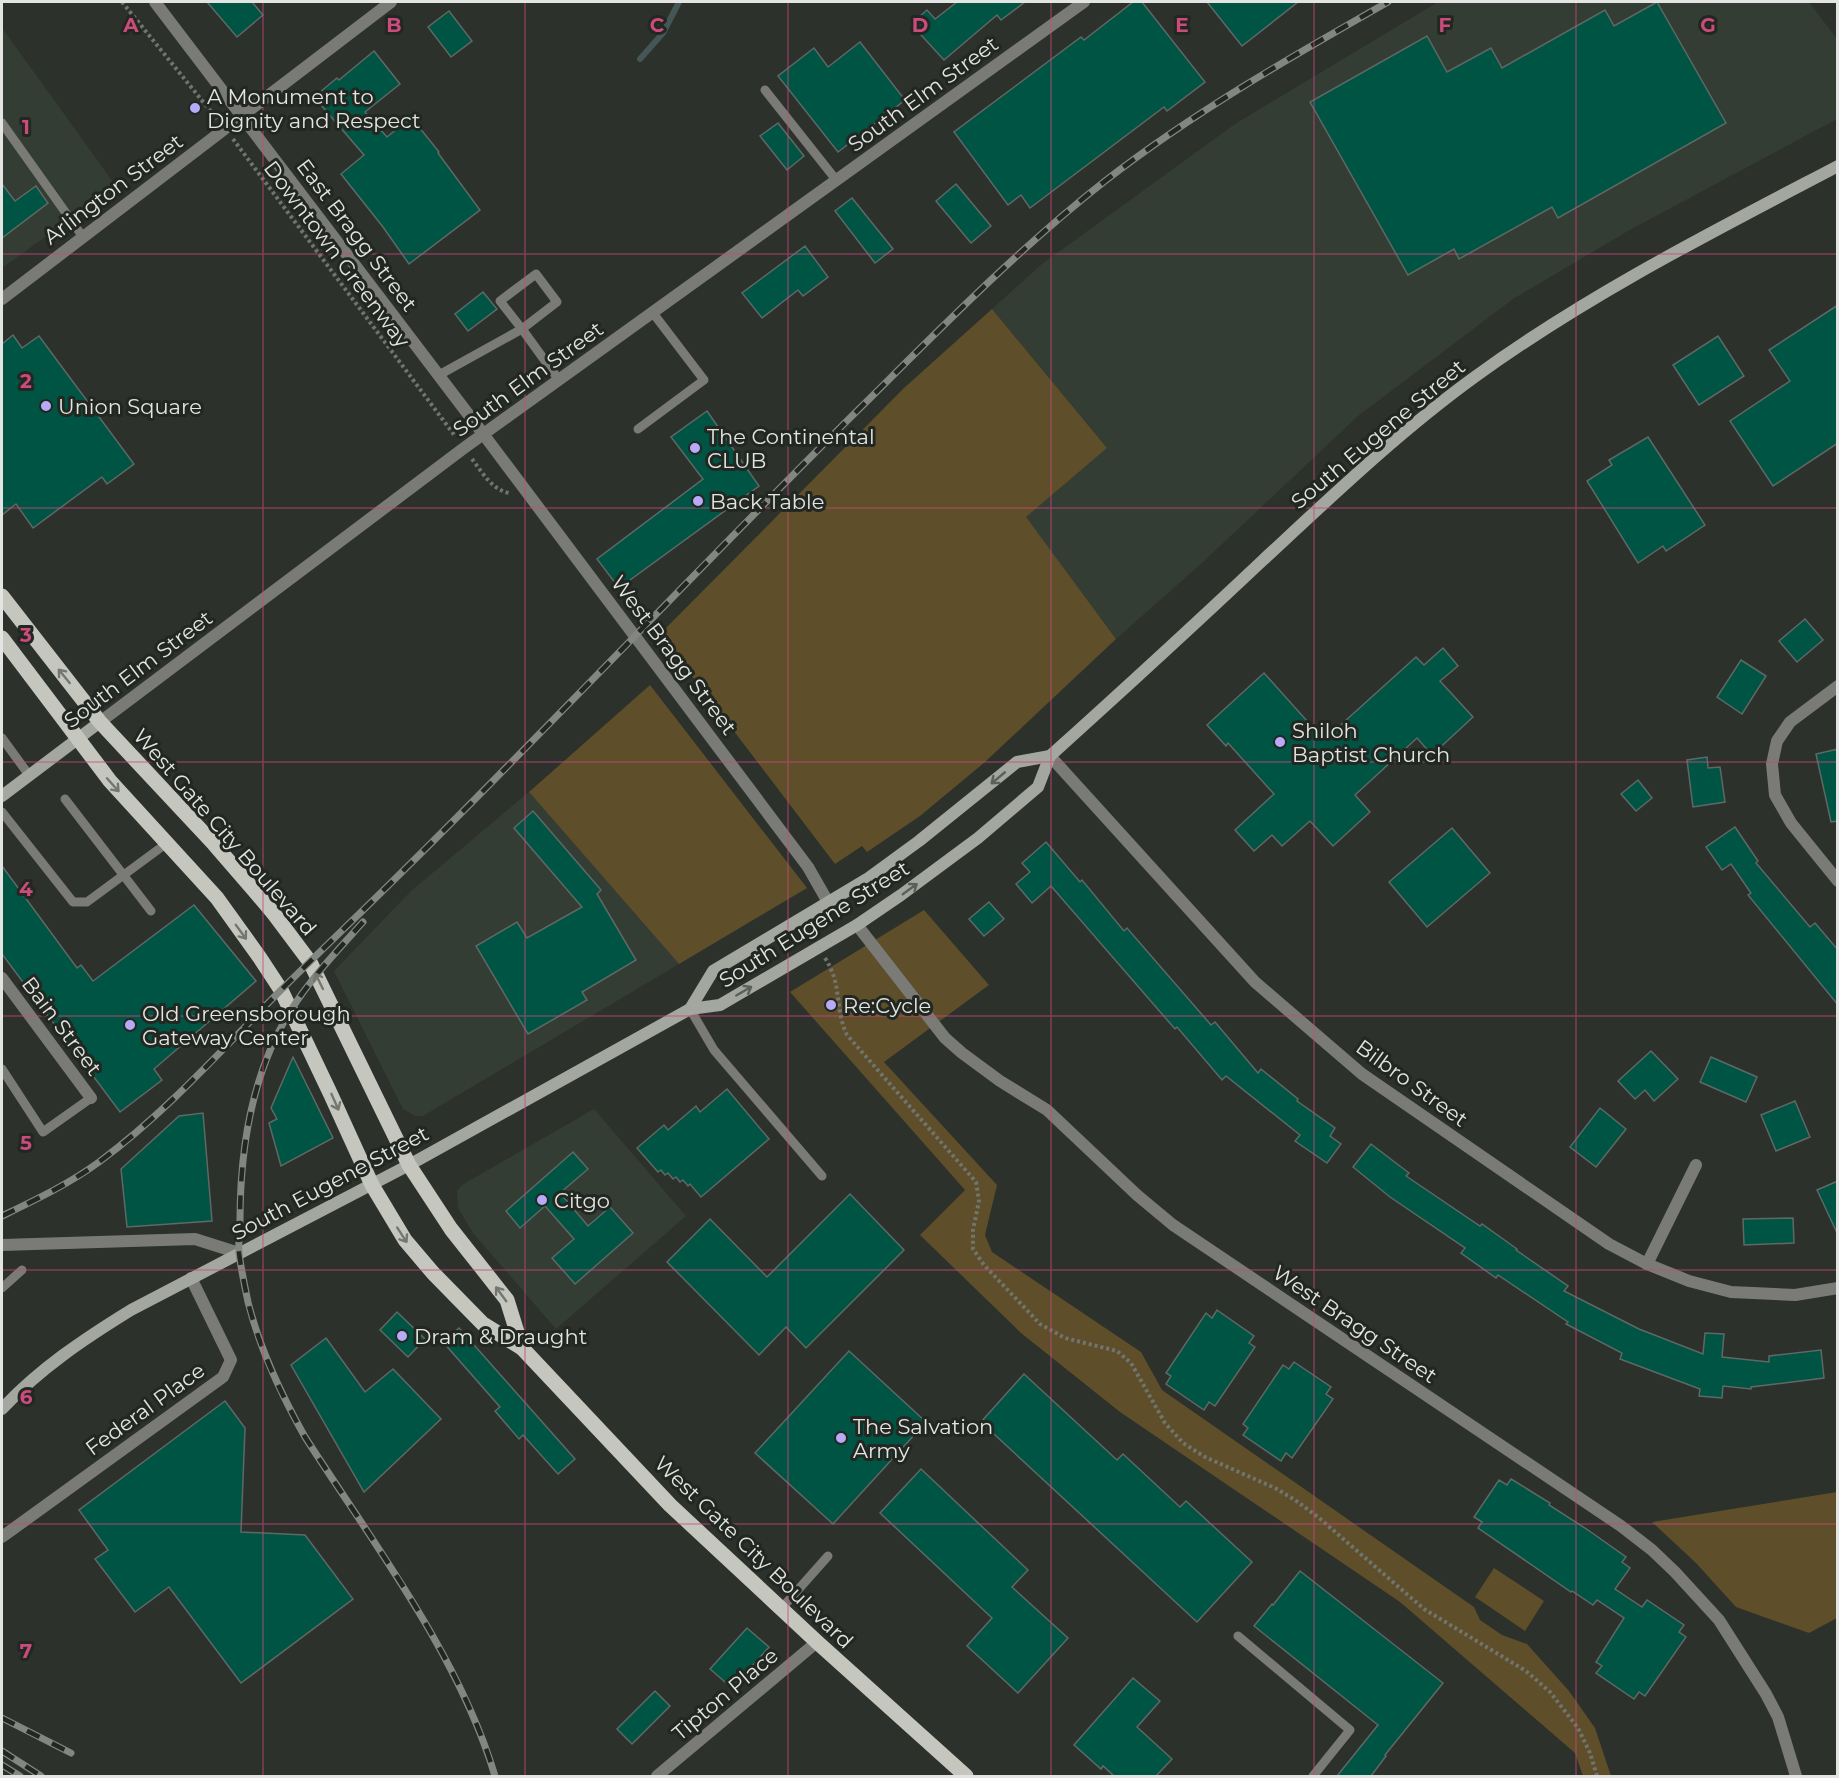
<svg xmlns="http://www.w3.org/2000/svg" width="1839" height="1778" font-family="Montserrat,sans-serif">
<style>
.built{fill:#343d34}
.green{fill:#5e4e29}
.lines{fill:none;stroke-linecap:round;stroke-linejoin:round}
.stream{stroke:#445656;stroke-width:6}
.building{fill:#005444;stroke:#5f6865;stroke-width:1.5}
.path{stroke:#717570;stroke-width:4;stroke-dasharray:3 3;stroke-linecap:butt}
.service{stroke:#7a7b77;stroke-width:9}
.pedestrian{stroke:#7a7b77;stroke-width:12}
.minor{stroke:#7a7b77;stroke-width:12}
.tertiary{stroke:#7a7b77;stroke-width:12}
.secondary{stroke:#a4a6a0;stroke-width:12}
.primary{stroke:#c5c7bf;stroke-width:15}
.rail-casing{stroke:#838782;stroke-width:7}
.rail{stroke:#222722;stroke-width:4.5;stroke-dasharray:14;stroke-linecap:butt}
.oneway{stroke:#747770}
.oneway2{stroke:#5c605b}
.grid{fill:none;stroke:#ca4b7c;stroke-width:1.5;stroke-opacity:0.55}
.poi-dot{fill:#b7abf7;stroke:#222722;stroke-width:2}
.labels{text-anchor:middle;dominant-baseline:central;stroke-width:6;stroke-linejoin:round;paint-order:stroke}
.street-label{font-size:21px;fill:#e2e5e1;stroke:#222722}
.poi-label{font-size:21px;fill:#e2e5e1;stroke:#222722;text-anchor:start}
.grid-label{font-size:20px;text-anchor:middle;font-weight:bold;fill:#ca4b7c;stroke:#222722;stroke-width:6;stroke-linejoin:round;paint-order:stroke}
</style>
<rect width="100%" height="100%" fill="#2c312b"/>
<g class="built">
<polygon points="1438,2 1809,2 1837,39 1837,119 1628,231 1513,299 1358,416 1202,563 1116,639 1025,517 1107,448 992,309 1042,264 1235,124"/>
<polygon points="2,28 116,186 2,268"/>
<polygon points="529,792 679,964 423,1116 415,1116 403,1109 334,971 411,891"/>
<polygon points="594,1109 686,1216 556,1329 473,1233 458,1208 457,1191 462,1185"/>
</g>
<g class="green">
<polygon points="992,309 1107,448 1026,517 1116,639 985,762 920,816 867,852 862,846 835,864 660,634 904,388"/>
<polygon points="650,685 807,888 679,964 529,792"/>
<polygon points="924,910 989,985 884,1062 997,1185 985,1235 992,1252 1141,1352 1162,1390 1474,1607 1480,1620 1502,1635 1527,1644 1569,1691 1595,1728 1611,1776 1583,1776 1575,1753 1400,1602 1120,1412 1021,1333 920,1235 965,1190 790,992"/>
<polygon points="1837,1492 1837,1618 1809,1633 1736,1607 1696,1563 1652,1522"/>
<polygon points="1494,1568 1544,1601 1525,1631 1475,1597"/>
</g>
<g class="lines">
<polyline class="stream" points="640,59 663,33 679,2"/>
</g>
<g class="building">
<polygon points="207,2 252,2 263,15 237,37"/>
<polygon points="957,2 1025,2 1001,20 997,15 944,60 911,24 927,10 935,19"/>
<polygon points="1133,2 1142,2 1205,82 1167,111 1164,107 1030,208 1021,195 1008,205 954,132 1081,37 1084,40"/>
<polygon points="1207,2 1298,2 1242,46"/>
<polygon points="1657,2 1726,123 1558,218 1552,207 1459,259 1454,249 1408,275 1310,102 1427,36 1447,72 1491,48 1502,68 1605,10 1614,26"/>
<polygon points="449,11 472,41 451,57 428,27"/>
<polygon points="860,42 905,100 838,152 778,76 814,48 828,67"/>
<polygon points="374,51 400,84 365,112 387,137 411,117 439,152 438,153 480,210 409,264 383,227 341,174 364,155 314,97 337,78 339,80"/>
<polygon points="778,123 804,156 787,170 760,136"/>
<polygon points="2,184 15,201 36,186 48,203 2,238"/>
<polygon points="956,184 991,226 971,243 936,201"/>
<polygon points="852,198 893,249 875,263 835,211"/>
<polygon points="805,246 828,277 803,296 798,290 762,318 742,293"/>
<polygon points="483,292 497,309 468,331 455,314"/>
<polygon points="1838,305 1838,443 1773,486 1730,421 1790,381 1769,350"/>
<polygon points="13,335 22,348 39,336 134,464 107,484 102,477 33,528 16,504 2,515 2,344"/>
<polygon points="1718,336 1744,376 1699,405 1673,365"/>
<polygon points="707,411 759,486 619,588 597,559 703,479 671,437"/>
<polygon points="1648,437 1705,525 1666,551 1663,546 1638,563 1587,481 1612,465 1609,460"/>
<polygon points="1805,619 1823,640 1797,662 1779,641"/>
<polygon points="1443,648 1458,666 1440,681 1473,717 1432,755 1417,738 1355,795 1370,812 1333,846 1310,821 1282,846 1272,835 1254,851 1235,830 1274,794 1228,743 1226,746 1207,725 1264,673 1324,740 1416,657 1424,665"/>
<polygon points="1741,660 1766,676 1742,714 1717,697"/>
<polygon points="1838,749 1838,821 1831,822 1816,754"/>
<polygon points="1707,757 1708,768 1720,767 1725,802 1693,807 1687,760"/>
<polygon points="1638,780 1652,798 1636,811 1621,794"/>
<polygon points="533,811 601,890 597,894 636,960 582,992 587,1000 528,1034 476,946 517,922 527,938 582,907 514,828"/>
<polygon points="1735,827 1758,861 1756,863 1810,927 1815,923 1838,950 1838,1005 1748,895 1751,893 1731,864 1722,870 1706,847"/>
<polygon points="1452,828 1490,873 1427,927 1389,882"/>
<polygon points="1046,842 1080,882 1082,880 1124,931 1127,928 1211,1025 1215,1022 1258,1073 1261,1069 1298,1099 1297,1101 1335,1128 1330,1136 1341,1144 1327,1163 1295,1141 1300,1135 1226,1076 1222,1080 1177,1027 1175,1029 1051,886 1032,903 1016,884 1030,872 1022,863"/>
<polygon points="2,866 77,968 81,965 93,981 194,905 256,981 154,1069 162,1080 120,1112 2,954"/>
<polygon points="989,902 1004,919 984,936 969,919"/>
<polygon points="1651,1051 1678,1079 1654,1101 1645,1090 1635,1099 1618,1081"/>
<polygon points="293,1057 333,1138 281,1166 269,1123 277,1119 271,1108"/>
<polygon points="1711,1057 1757,1077 1746,1102 1700,1082"/>
<polygon points="727,1089 769,1139 701,1197 690,1184 688,1186 683,1180 680,1182 676,1177 673,1179 668,1173 665,1175 661,1170 658,1172 637,1148 664,1125 668,1130 696,1106 700,1112"/>
<polygon points="1795,1101 1810,1137 1776,1151 1761,1115"/>
<polygon points="1600,1108 1626,1129 1596,1167 1570,1147"/>
<polygon points="203,1113 212,1221 127,1227 121,1169 179,1116"/>
<polygon points="1371,1144 1409,1173 1406,1176 1480,1226 1482,1224 1517,1249 1516,1250 1568,1286 1564,1291 1639,1329 1703,1354 1705,1333 1724,1334 1722,1357 1769,1362 1769,1356 1821,1350 1824,1378 1751,1387 1751,1389 1723,1386 1722,1398 1699,1396 1700,1389 1620,1359 1622,1353 1566,1324 1568,1322 1498,1275 1496,1278 1461,1253 1465,1248 1390,1197 1353,1167"/>
<polygon points="573,1152 588,1169 560,1193 588,1226 610,1207 633,1233 575,1284 552,1258 574,1239 545,1206 520,1228 506,1211"/>
<polygon points="1838,1181 1838,1235 1817,1190"/>
<polygon points="850,1194 904,1250 806,1348 786,1327 759,1355 667,1262 710,1219 767,1277"/>
<polygon points="1793,1218 1794,1243 1744,1245 1743,1219"/>
<polygon points="1217,1310 1254,1336 1249,1343 1255,1347 1215,1406 1209,1402 1204,1410 1166,1384 1171,1376 1166,1373 1206,1313 1212,1318"/>
<polygon points="397,1312 425,1339 408,1357 380,1330"/>
<polygon points="459,1328 575,1459 558,1474 523,1435 519,1439 495,1411 500,1407 443,1342"/>
<polygon points="326,1338 365,1392 393,1369 441,1419 364,1492 291,1365"/>
<polygon points="849,1351 926,1422 833,1524 755,1453"/>
<polygon points="1294,1362 1331,1387 1326,1394 1333,1399 1292,1458 1286,1453 1281,1461 1243,1435 1248,1428 1243,1424 1283,1365 1289,1369"/>
<polygon points="1024,1374 1117,1460 1123,1454 1180,1507 1186,1501 1252,1562 1197,1622 981,1422"/>
<polygon points="225,1401 245,1428 241,1532 305,1535 353,1599 241,1683 169,1587 135,1612 95,1559 108,1550 79,1510"/>
<polygon points="921,1469 1028,1570 1012,1587 1068,1638 1018,1693 967,1646 992,1618 880,1513"/>
<polygon points="1511,1479 1550,1503 1549,1505 1588,1530 1626,1557 1622,1562 1630,1568 1615,1589 1642,1607 1647,1600 1684,1625 1679,1632 1686,1637 1645,1696 1639,1692 1634,1699 1596,1673 1602,1666 1596,1662 1624,1618 1597,1600 1593,1605 1572,1591 1571,1592 1478,1528 1482,1522 1474,1517 1499,1480 1507,1485"/>
<polygon points="1300,1571 1443,1683 1385,1755 1386,1756 1371,1776 1337,1776 1378,1725 1254,1626 1272,1604 1273,1605"/>
<polygon points="747,1628 769,1647 732,1688 710,1669"/>
<polygon points="1133,1678 1160,1701 1137,1727 1172,1759 1156,1776 1114,1776 1103,1766 1101,1769 1074,1745"/>
<polygon points="655,1691 670,1706 632,1744 617,1729"/>
</g>
<g class="lines">
<g class="path">
<polyline points="122,2 217,119"/>
<polyline points="233,139 455,436"/>
<path d="M472 459C483 473 491 489 509 493"/>
<path d="M825 958C843 986 834 1008 847 1035L976 1182 979 1201 973 1230V1249L984 1265 1040 1324 1065 1338 1117 1351 1131 1363 1165 1423 1183 1443 1205 1457 1275 1488 1295 1500 1318 1517 1424 1609 1526 1671 1550 1692 1578 1728 1590 1753 1597 1776"/>
</g>
<g class="service">
<polyline points="765,90 837,181"/>
<polyline points="2,123 83,237"/>
<polyline points="439,375 522,329 500,301 536,274 557,302 522,329 559,380"/>
<polyline points="638,429 704,380 653,313"/>
<polyline points="2,738 29,775"/>
<polyline points="65,799 151,911"/>
<polyline points="2,812 73,902 87,902 167,843"/>
<polyline points="690,1009 714,1050 822,1176"/>
<polyline points="2,1069 43,1132 91,1098"/>
<polyline points="2,1288 22,1270"/>
<polyline points="781,1609 828,1556"/>
<polyline points="1238,1636 1350,1730 1313,1776"/>
</g>
<polyline class="pedestrian" points="484,435 808,867 828,902"/>
<g class="minor">
<polyline points="155,2 484,435"/>
<polyline points="2,299 391,2"/>
<polyline points="1838,686 1790,722 1777,741 1772,764 1775,795 1791,823 1838,881"/>
<polyline points="1050,756 1255,982 1362,1074 1609,1244 1647,1264 1689,1281 1731,1292 1795,1295 1838,1288"/>
<polyline points="857,925 945,1038 962,1053 1000,1081 1047,1110 1137,1195 1173,1225 1621,1526 1652,1550 1675,1572 1719,1620 1766,1694 1778,1717 1796,1776"/>
<polyline points="2,978 91,1098"/>
<polyline points="2,1245 195,1239 239,1253"/>
<polyline points="1647,1264 1696,1165"/>
<polyline points="2,1537 223,1377 231,1360 191,1278"/>
<polyline points="657,1776 817,1642"/>
</g>
<polyline class="tertiary" points="100,722 464,448 1084,2"/>
<g class="secondary">
<polyline points="2,796 100,722"/>
<polyline points="690,1009 713,971 867,879 919,841 1017,762 1050,756"/>
<path d="M2 1409C39 1369 84 1339 131 1310L409 1165 690 1009 720 1005 857 925 901 895 978 838 1038 787 1050 756C1121 692 1192 627 1262 561 1331 497 1400 431 1476 376 1589 294 1714 231 1838 166"/>
</g>
<g class="primary">
<polyline points="2,596 100,722 214,844 253,889 274,914 310,962 409,1165 451,1229 507,1300 522,1348"/>
<polyline points="2,638 110,781 217,898 260,958 281,990 331,1095 372,1185 405,1240 433,1273 483,1324 522,1348 670,1505 817,1642 966,1776"/>
</g>
<defs>
<g id="rail">
<path d="M363 922C338 950 311 978 291 1010 252 1072 240 1149 240 1221 240 1231 238 1242 239 1253 241 1269 245 1287 248 1302 260 1350 281 1394 305 1437 373 1543 459 1655 495 1776"/>
<path d="M2 1216C35 1200 69 1184 99 1162 164 1114 219 1053 275 996 319 952 364 910 408 866 561 715 707 559 859 409 939 330 1017 250 1105 181 1194 112 1291 57 1388 2"/>
<polyline points="2,1718 71,1753"/>
<polyline points="2,1751 41,1776"/>
<polyline points="2,1765 20,1776"/>
</g>
</defs>
<use href="#rail" class="rail-casing"/>
<use href="#rail" class="rail"/>
</g>
<defs><path id="oneway-shaft" d="M-6 0H5M1.5-3L5.5 0L1.5 3" fill="none" stroke-width="1.6" stroke-linecap="round" stroke-linejoin="round" transform="scale(1.5)"/></defs>
<g class="oneway">
<use href="#oneway-shaft" transform="translate(64 676) rotate(-129)"/>
<use href="#oneway-shaft" transform="translate(113 785) rotate(48)"/>
<use href="#oneway-shaft" transform="translate(241 932) rotate(54)"/>
<use href="#oneway-shaft" transform="translate(319 981) rotate(-116)"/>
<use href="#oneway-shaft" transform="translate(335 1102) rotate(66)"/>
<use href="#oneway-shaft" transform="translate(402 1235) rotate(57)"/>
<use href="#oneway-shaft" transform="translate(501 1294) rotate(-126)"/>
</g>
<g class="oneway2">
<use href="#oneway-shaft" transform="translate(998 778) rotate(140)"/>
<use href="#oneway-shaft" transform="translate(910 889) rotate(-36)"/>
<use href="#oneway-shaft" transform="translate(744 991) rotate(-30)"/>
</g>
<path class="grid" d="M263 2V1776M525 2V1776M788 2V1776M1051 2V1776M1314 2V1776M1576 2V1776M2 254H1838M2 508H1838M2 762H1838M2 1016H1838M2 1270H1838M2 1524H1838"/>
<g class="poi-dot">
<circle cx="195" cy="108" r="6"/>
<circle cx="46" cy="406" r="6"/>
<circle cx="695" cy="448" r="6"/>
<circle cx="698" cy="501" r="6"/>
<circle cx="1280" cy="742" r="6"/>
<circle cx="831" cy="1005" r="6"/>
<circle cx="130" cy="1025" r="6"/>
<circle cx="542" cy="1200" r="6"/>
<circle cx="402" cy="1336" r="6"/>
<circle cx="841" cy="1438" r="6"/>
</g>
<g class="labels">
<g class="street-label">
<text transform="translate(923 94) rotate(-36)">South Elm Street</text>
<text transform="translate(113 189) rotate(-37)">Arlington Street</text>
<text transform="translate(357 235) rotate(53)">East Bragg Street</text>
<text transform="translate(337 254) rotate(53)">Downtown Greenway</text>
<text transform="translate(528 379) rotate(-36)">South Elm Street</text>
<text transform="translate(1378 434) rotate(-40)">South Eugene Street</text>
<text transform="translate(674 655) rotate(53)">West Bragg Street</text>
<text transform="translate(138 669) rotate(-37)">South Elm Street</text>
<text transform="translate(225 832) rotate(49)">West Gate City Boulevard</text>
<text transform="translate(814 924) rotate(-32)">South Eugene Street</text>
<text transform="translate(62 1026) rotate(53)">Bain Street</text>
<text transform="translate(1412 1083) rotate(36)">Bilbro Street</text>
<text transform="translate(330 1183) rotate(-28)">South Eugene Street</text>
<text transform="translate(1355 1324) rotate(34)">West Bragg Street</text>
<text transform="translate(145 1409) rotate(-36)">Federal Place</text>
<text transform="translate(754 1552) rotate(44)">West Gate City Boulevard</text>
<text transform="translate(725 1694) rotate(-40)">Tipton Place</text>
</g>
<g class="poi-label">
<text x="207" y="96">A Monument to<tspan x="207" dy="24">Dignity and Respect</tspan></text>
<text x="58" y="406">Union Square</text>
<text x="707" y="436">The Continental<tspan x="707" dy="24">CLUB</tspan></text>
<text x="710" y="501">Back Table</text>
<text x="1292" y="730">Shiloh<tspan x="1292" dy="24">Baptist Church</tspan></text>
<text x="843" y="1005">Re:Cycle</text>
<text x="142" y="1013">Old Greensborough<tspan x="142" dy="24">Gateway Center</tspan></text>
<text x="554" y="1200">Citgo</text>
<text x="414" y="1336">Dram &amp; Draught</text>
<text x="853" y="1426">The Salvation<tspan x="853" dy="24">Army</tspan></text>
</g>
</g>
<g class="grid-label">
<text x="131" y="32">A</text>
<text x="394" y="32">B</text>
<text x="657" y="32">C</text>
<text x="920" y="32">D</text>
<text x="1182" y="32">E</text>
<text x="1445" y="32">F</text>
<text x="1708" y="32">G</text>
<text x="26" y="134">1</text>
<text x="26" y="388">2</text>
<text x="26" y="642">3</text>
<text x="26" y="896">4</text>
<text x="26" y="1150">5</text>
<text x="26" y="1404">6</text>
<text x="26" y="1658">7</text>
</g>
<rect width="1839" height="1778" fill="none" stroke="#e2e5e1" stroke-width="6"/>
</svg>
